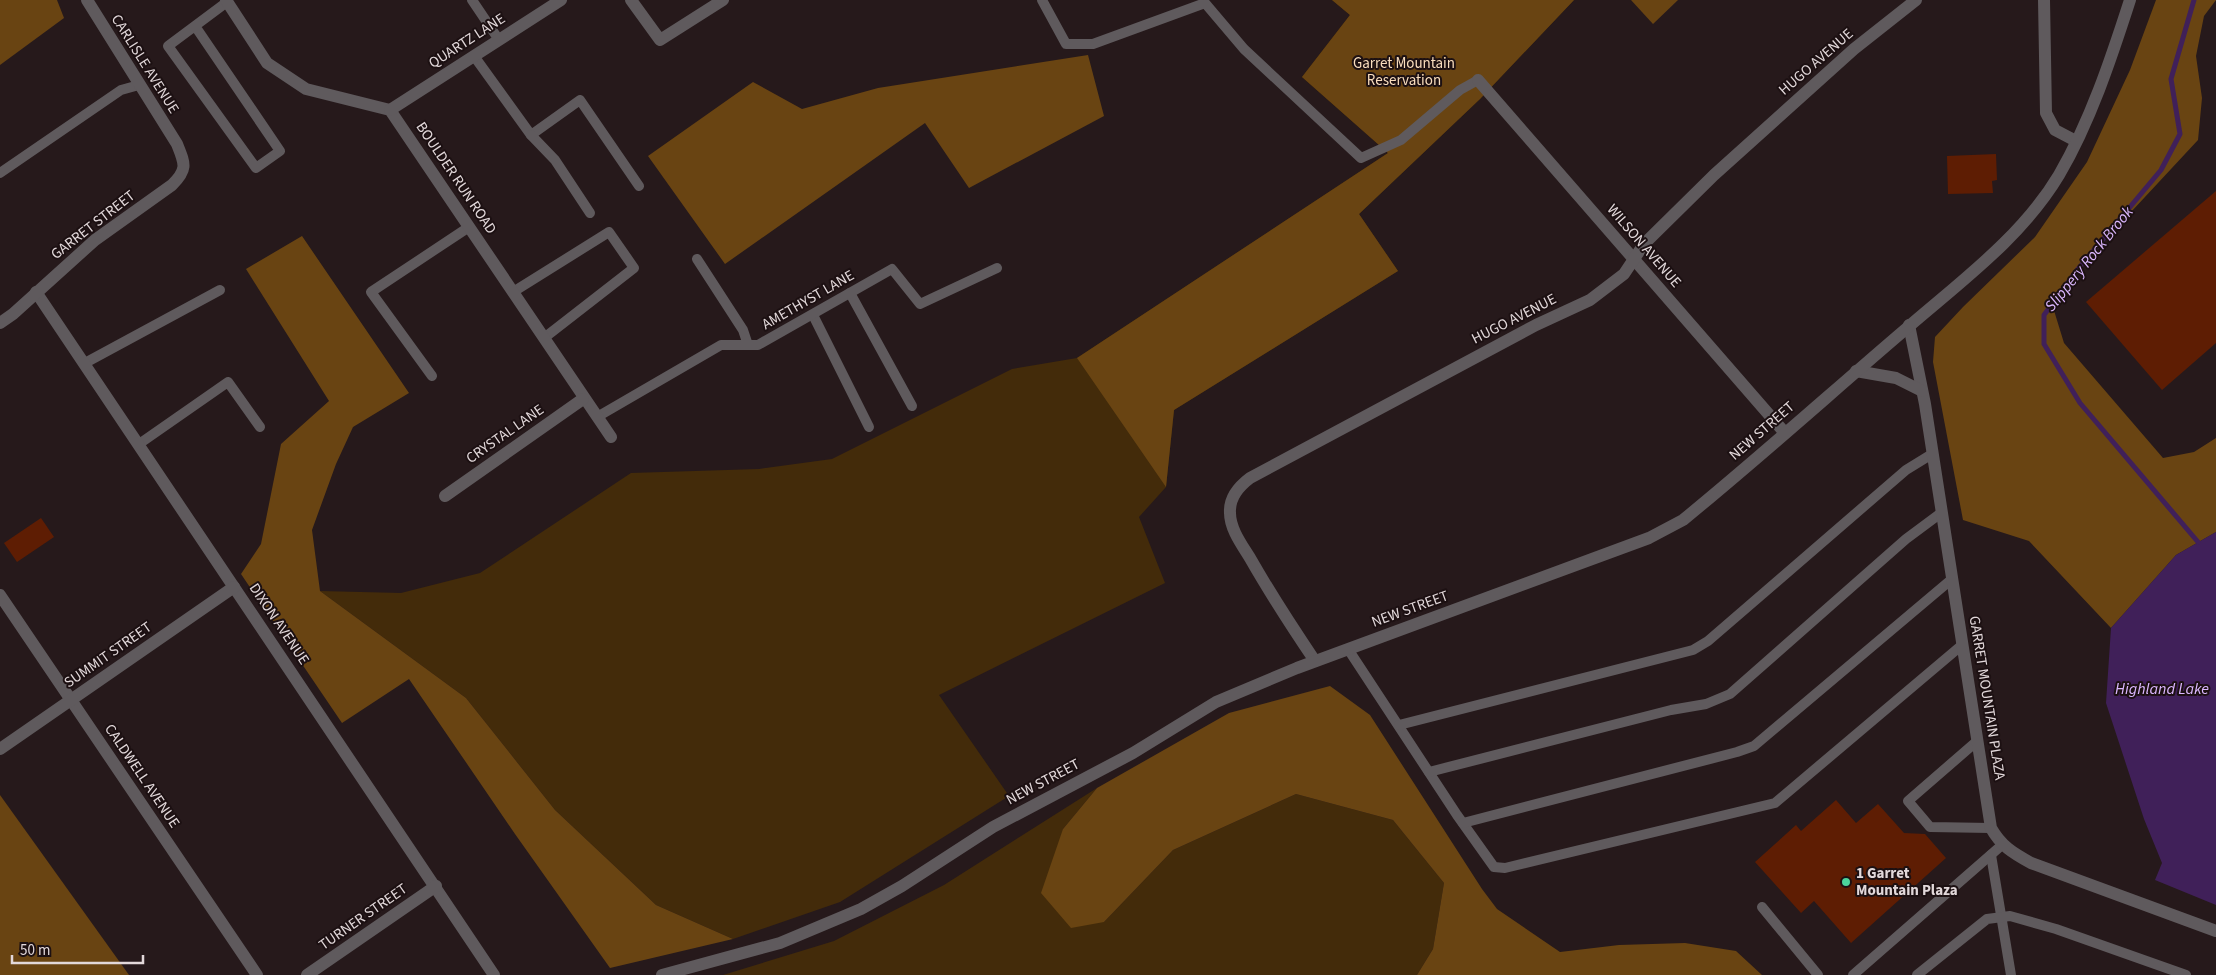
<svg xmlns="http://www.w3.org/2000/svg" width="2216" height="975" font-family="'Source Sans 3',sans-serif">
<style>
.green{fill:#432b0a}
.forest{fill:#694412}
.water{fill:#402059}
.lines{fill:none;stroke-linecap:round;stroke-linejoin:round}
.stream{stroke:#402059;stroke-width:5}
.building{fill:#5e1d03}
.service{stroke:#5f5a5d;stroke-width:10}
.minor{stroke:#5f5a5d;stroke-width:12}
.tertiary{stroke:#5f5a5d;stroke-width:12}
.poi-dot{fill:#4bd49b;stroke:#1c1012;stroke-width:2}
.labels{text-anchor:middle;dominant-baseline:central;stroke-width:4;stroke-linejoin:round;paint-order:stroke}
.street-label{font-size:15px;fill:#e2d8da;stroke:#1c1012}
.park-label{font-size:15px;fill:#fadebe;stroke:#1c1012}
.poi-label{font-size:15px;font-weight:bold;fill:#e2d8da;stroke:#1c1012;text-anchor:start}
.water-label{font-size:16px;font-style:italic;fill:#dbb7fe;stroke:#1c1012}
</style>
<rect width="100%" height="100%" fill="#26191b"/>
<g class="green">
<polygon points="1332,0 1574,0 1480,99 1359,214 1398,271 1174,410 1166,487 1139,517 1165,583 939,695 1009,796 840,902 733,939 656,905 555,810 466,698 320,591 401,593 480,573 631,473 759,469 832,459 1012,369 1077,358 1388,153 1302,77 1350,15"/>
<polygon points="1097,788 1063,829 1104,922 1173,850 1296,794 1393,820 1444,883 1433,949 1417,975 723,975 834,941 944,885"/>
</g>
<g class="forest">
<polygon points="0,0 57,0 64,18 0,65"/>
<polygon points="1332,0 1574,0 1480,99 1359,214 1398,271 1174,410 1166,487 1077,358 1388,153 1302,77 1350,15"/>
<polygon points="1631,0 1678,0 1653,24"/>
<polygon points="2156,0 2216,0 2204,16 2196,56 2202,98 2198,140 2078,269 2052,304 2064,343 2163,458 2194,452 2216,438 2216,532 2176,555 2111,628 2029,541 1963,520 1933,362 1935,337 1963,307 2035,237 2087,162 2130,70"/>
<polygon points="1088,55 1104,116 969,188 925,123 725,264 648,156 753,82 802,109 878,88"/>
<polygon points="302,236 409,393 353,427 336,464 312,530 320,591 466,698 555,810 656,905 733,939 610,968 515,834 409,679 342,723 241,574 261,544 281,444 329,401 246,269"/>
<polygon points="1330,686 1370,715 1482,889 1497,909 1560,952 1619,945 1685,943 1736,951 1762,975 1417,975 1433,949 1444,883 1393,820 1296,794 1173,850 1104,922 1071,928 1041,893 1063,829 1097,788 1229,713"/>
<polygon points="0,795 129,975 0,975"/>
</g>
<polygon class="water" points="2216,532 2216,905 2155,880 2162,863 2144,819 2106,703 2111,628 2176,555"/>
<g class="lines">
<polyline class="stream" points="2194,0 2171,79 2180,134 2161,170 2078,269 2044,315 2044,344 2080,403 2198,542"/>
</g>
<g class="building">
<polygon points="1996,154 1997,180 1992,181 1993,193 1948,194 1947,156"/>
<polygon points="2216,191 2216,343 2162,390 2086,302"/>
<polygon points="41,518 54,537 17,562 4,543"/>
<polygon points="1836,800 1856,823 1878,804 1904,833 1925,834 1946,858 1851,943 1814,901 1801,913 1755,862 1796,825 1801,831"/>
</g>
<g class="lines">
<g class="service">
<polyline points="472,0 499,40"/>
<polyline points="1042,0 1066,44 1093,44 1205,3 1244,49 1361,158 1401,140 1460,90 1478,80"/>
<polyline points="195,26 280,151 256,168 168,46 227,2"/>
<polyline points="474,56 531,135 580,100 639,186"/>
<polyline points="531,135 555,160 590,213"/>
<polyline points="0,173 121,90 139,85"/>
<polyline points="697,259 743,330 748,345"/>
<polyline points="513,292 609,232 634,268 544,338"/>
<polyline points="850,293 912,406"/>
<polyline points="813,315 869,427"/>
<polyline points="85,363 220,290"/>
<polyline points="432,376 371,292 469,227"/>
<polyline points="597,417 721,345 758,345 892,269 920,304 997,268"/>
<polyline points="139,444 228,382 260,427"/>
<polyline points="1348,649 1457,815 1494,867 1505,868 1775,803 1962,645"/>
<polyline points="1399,725 1693,650 1708,641 1906,470 1932,454"/>
<polyline points="1976,742 1908,801 1930,827 1991,828"/>
<polyline points="1429,772 1671,710 1706,704 1730,694 1906,539 1941,513"/>
<polyline points="1463,823 1737,752 1754,746 1952,579"/>
<polyline points="1991,855 2011,975"/>
<polyline points="1762,907 1818,975"/>
<polyline points="1853,975 2002,845"/>
<polyline points="1917,975 1987,919 2010,916 2056,929 2186,975"/>
</g>
<g class="minor">
<polyline points="226,0 267,63 306,89 390,110 611,437"/>
<polyline points="631,0 660,40 723,0"/>
<polyline points="2044,0 2046,113 2055,130 2076,141"/>
<polyline points="1478,80 1785,433"/>
<polyline points="390,110 561,0"/>
<polyline points="36,292 494,975"/>
<path d="M0 323 13 314 95 240 172 185C188 169 185 164 177 144L87 0"/>
<path d="M1909 325 1925 404 1991 828C2001 846 2013 853 2031 863L2216 931"/>
<polyline points="1856,371 1896,378 1922,391"/>
<polyline points="445,496 583,399"/>
<polyline points="0,595 257,975"/>
<path d="M1315 661C1292 627 1270 593 1250 558 1242 545 1230 529 1230 513 1229 498 1238 487 1250 478L1536 325 1590 300 1624 274 1644 244 1714 175 1854 49 1916 0"/>
<polyline points="0,749 234,587"/>
<polyline points="307,975 436,886"/>
</g>
<path class="tertiary" d="M662 975 780 943 861 909 902 886 993 827 1133 753 1216 702 1297 668 1649 538 1683 520C1759 458 1832 392 1907 328 1960 282 2022 237 2059 175 2090 122 2111 59 2130 0"/>
</g>
<circle class="poi-dot" cx="1846" cy="882" r="5"/>
<g class="labels">
<g class="street-label">
<text transform="translate(467 41) rotate(-33)">QUARTZ LANE</text>
<text transform="translate(1816 62) rotate(-41)">HUGO AVENUE</text>
<text transform="translate(145 64) rotate(58)">CARLISLE AVENUE</text>
<text transform="translate(456 178) rotate(56)">BOULDER RUN ROAD</text>
<text transform="translate(93 225) rotate(-38)">GARRET STREET</text>
<text transform="translate(1644 246) rotate(49)">WILSON AVENUE</text>
<text transform="translate(808 300) rotate(-30)">AMETHYST LANE</text>
<text transform="translate(1514 319) rotate(-27)">HUGO AVENUE</text>
<text transform="translate(1762 431) rotate(-41)">NEW STREET</text>
<text transform="translate(505 434) rotate(-35)">CRYSTAL LANE</text>
<text transform="translate(1410 609) rotate(-20)">NEW STREET</text>
<text transform="translate(279 624) rotate(56)">DIXON AVENUE</text>
<text transform="translate(108 655) rotate(-35)">SUMMIT STREET</text>
<text transform="translate(1987 698) rotate(81)">GARRET MOUNTAIN PLAZA</text>
<text transform="translate(142 776) rotate(56)">CALDWELL AVENUE</text>
<text transform="translate(1043 782) rotate(-28)">NEW STREET</text>
<text transform="translate(363 917) rotate(-35)">TURNER STREET</text>
</g>
<g class="park-label">
<text x="1404" y="63">Garret Mountain<tspan x="1404" dy="17">Reservation</tspan></text>
</g>
<g class="poi-label">
<text x="1856" y="873">1 Garret<tspan x="1856" dy="17">Mountain Plaza</tspan></text>
</g>
<g class="water-label">
<text transform="translate(2089 259) rotate(-51)">Slippery Rock Brook</text>
<text x="2162" y="689">Highland Lake</text>
</g>
</g>
<path d="M12 955v8h131v-8" fill="none" stroke="#e2d8da" stroke-width="2.5"/>
<text x="20" y="955" font-size="15" fill="#e2d8da" stroke="#1c1012" stroke-width="4" paint-order="stroke">50 m</text>
</svg>
